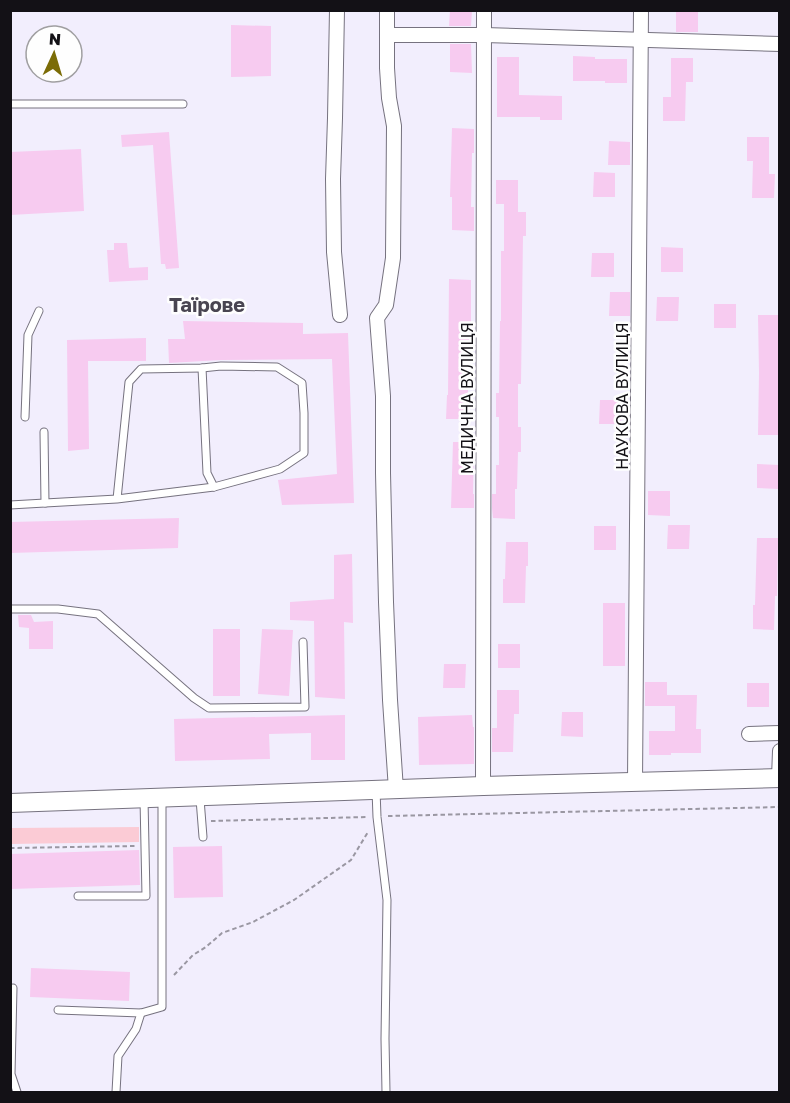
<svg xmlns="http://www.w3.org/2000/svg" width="790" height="1103" font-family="'Golos Text',sans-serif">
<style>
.green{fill:#fbcbd5}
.building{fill:#f7cbf0}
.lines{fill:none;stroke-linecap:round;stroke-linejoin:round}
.service-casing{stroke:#76727f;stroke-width:9}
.minor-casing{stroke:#76727f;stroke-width:16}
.tertiary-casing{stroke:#76727f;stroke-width:20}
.path{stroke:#9a97a2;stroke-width:2;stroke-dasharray:4.5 3;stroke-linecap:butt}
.service{stroke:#fff;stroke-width:7}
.minor{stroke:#fff;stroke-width:14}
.tertiary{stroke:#fff;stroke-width:18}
.labels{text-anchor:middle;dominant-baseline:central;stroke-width:5;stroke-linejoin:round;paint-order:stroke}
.street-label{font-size:16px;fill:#131116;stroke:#fefefe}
.quarter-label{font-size:20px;font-weight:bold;fill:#494551;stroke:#fefefe}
</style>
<rect width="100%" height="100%" fill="#f2eefd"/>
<polygon class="green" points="139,827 139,842 11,844 11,828"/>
<g class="building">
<polygon points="450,10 472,10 471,26 449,26"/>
<rect x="676" y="10" width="22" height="22"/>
<polygon points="231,25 271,26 271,76 231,77"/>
<polygon points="450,44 471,44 472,73 450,72"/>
<polygon points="573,56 595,57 595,59 627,59 627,83 605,83 605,81 573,81"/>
<polygon points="497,57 519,57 519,95 562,96 562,120 540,120 540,117 497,117"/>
<polygon points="671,58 693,58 693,82 686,82 685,121 663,121 663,97 671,97"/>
<polygon points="452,128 474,129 474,153 472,153 471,207 474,207 474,231 452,230 452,197 450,197"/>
<polygon points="169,132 179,268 166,269 165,264 161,264 153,145 122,147 121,135"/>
<polygon points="747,137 769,137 769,174 775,174 774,198 752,198 753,161 747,161"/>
<polygon points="609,141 630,142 630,165 608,165"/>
<polygon points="81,149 84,211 10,215 10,152"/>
<polygon points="594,172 615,173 615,197 593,197"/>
<polygon points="496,180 518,180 518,212 526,212 526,236 523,236 521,384 518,384 518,427 521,427 521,452 518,452 517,489 515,489 515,519 493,518 492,508 492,494 496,494 496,465 499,465 499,417 496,417 496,393 499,393 500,321 501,321 501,251 504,251 504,204 496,204"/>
<polygon points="114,243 127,243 129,268 148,267 148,280 109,282 107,250 114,250"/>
<polygon points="661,247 683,248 683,272 661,272"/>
<polygon points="592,253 614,253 614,277 591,277"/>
<polygon points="449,279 471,280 471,386 468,386 468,419 446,419 447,395 448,395"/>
<polygon points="610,292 630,292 630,316 609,316"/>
<polygon points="657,297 679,297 678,321 656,321"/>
<rect x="714" y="304" width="22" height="24"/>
<polygon points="758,315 780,315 780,435 758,435 759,373"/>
<polygon points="183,321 303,323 303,334 348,333 354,503 282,505 278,480 337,474 332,359 221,360 169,363 168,339 185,339"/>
<polygon points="146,338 146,361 88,361 89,449 68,451 67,340"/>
<polygon points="600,400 622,400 621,424 599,424"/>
<polygon points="453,442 474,442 473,494 474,494 474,508 451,508"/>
<polygon points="757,464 779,465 778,489 757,488"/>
<polygon points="648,491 670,491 670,516 648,515"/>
<polygon points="179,518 178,548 10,553 10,522"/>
<polygon points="668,525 690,525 689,549 667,549"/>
<rect x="594" y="526" width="22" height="24"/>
<polygon points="757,538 778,538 777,596 775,596 774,630 753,629 753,605 755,605"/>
<polygon points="506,542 528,542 528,566 526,566 525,603 503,603 503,579 505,579"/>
<polygon points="352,554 353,623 344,622 345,699 315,697 314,621 290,620 290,602 334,599 334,555"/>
<rect x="603" y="603" width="22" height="63"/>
<polygon points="18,615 31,615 34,622 53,621 53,649 29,649 29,628 19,627"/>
<rect x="213" y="629" width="27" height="67"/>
<polygon points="262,629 293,630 289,696 258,694"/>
<rect x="498" y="644" width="22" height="24"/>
<polygon points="444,664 466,664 465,688 443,688"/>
<polygon points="645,682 667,682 667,695 697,695 696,729 701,729 701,753 671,753 671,755 649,755 649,731 675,731 675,706 645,706"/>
<rect x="747" y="683" width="22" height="24"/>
<polygon points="497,690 519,690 519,714 514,714 513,752 492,752 492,728 497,728"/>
<polygon points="562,712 583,712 583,737 561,736"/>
<polygon points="345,715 345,760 311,760 311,733 269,734 270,759 175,761 174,719"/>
<polygon points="472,715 473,727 474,727 474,764 419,765 418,717"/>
<polygon points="222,846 223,897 174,898 173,847"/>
<polygon points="139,850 140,885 10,889 10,854"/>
<polygon points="31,968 130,972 129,1001 30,997"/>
</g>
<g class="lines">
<defs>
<g id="service">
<polyline points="10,104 183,104"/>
<polyline points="202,368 207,473 214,487"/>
<polyline points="25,417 28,335 39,311"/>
<polyline points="45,503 117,499 129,382 141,369 202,368 221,366 277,367 302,383 304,413 304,453 280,469 214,487 117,499"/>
<polyline points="10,505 45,503 44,432"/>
<polyline points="10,609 58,609 98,614 194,698 209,708 305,707 303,642"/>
<polyline points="376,790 377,817 387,900 385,1039 386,1092"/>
<polyline points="200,799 203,837"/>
<polyline points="78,896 146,896 144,799"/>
<polyline points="13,988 11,1074 17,1092"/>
<polyline points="58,1010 141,1013 162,1007 162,798"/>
<polyline points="116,1092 118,1056 136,1029 141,1013"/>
</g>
<g id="minor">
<polyline points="337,10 335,118 333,179 334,252 340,315"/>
<polyline points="387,10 387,68 389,98 394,126 393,258 386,305 377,318 383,396 383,473 386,602 390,700 396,790"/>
<polyline points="387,35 484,35 780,44"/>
<polyline points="749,734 780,733"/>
<polyline points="779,778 780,751"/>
<polyline points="635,782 641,10"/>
<polyline points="483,786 484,10"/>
</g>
<polyline id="tertiary" points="10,803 483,786 780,778"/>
</defs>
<use href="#service" class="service-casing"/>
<use href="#minor" class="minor-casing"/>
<use href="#tertiary" class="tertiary-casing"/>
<g class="path">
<polyline points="388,816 780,807"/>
<polyline points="211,821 367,817"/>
<polyline points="10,848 136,846"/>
<polyline points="174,975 193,955 206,947 222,933 253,922 294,900 351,860 368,832"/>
</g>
<use href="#service" class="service"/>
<use href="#minor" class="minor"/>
<use href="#tertiary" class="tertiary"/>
</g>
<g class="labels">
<g class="street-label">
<text transform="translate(622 396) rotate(-90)">НАУКОВА ВУЛИЦЯ</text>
<text transform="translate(467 398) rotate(-90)">МЕДИЧНА ВУЛИЦЯ</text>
</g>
<g class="quarter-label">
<text x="207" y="304">Таїрове</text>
</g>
</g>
<rect width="790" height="1103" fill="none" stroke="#131116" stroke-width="24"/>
<g transform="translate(54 54) rotate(4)"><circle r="28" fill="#fefefe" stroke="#a09fa1" stroke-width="1.5"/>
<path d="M0-4.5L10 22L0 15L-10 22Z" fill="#7b6c06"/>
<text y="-9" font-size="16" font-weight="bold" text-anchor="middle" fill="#131116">N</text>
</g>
</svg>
